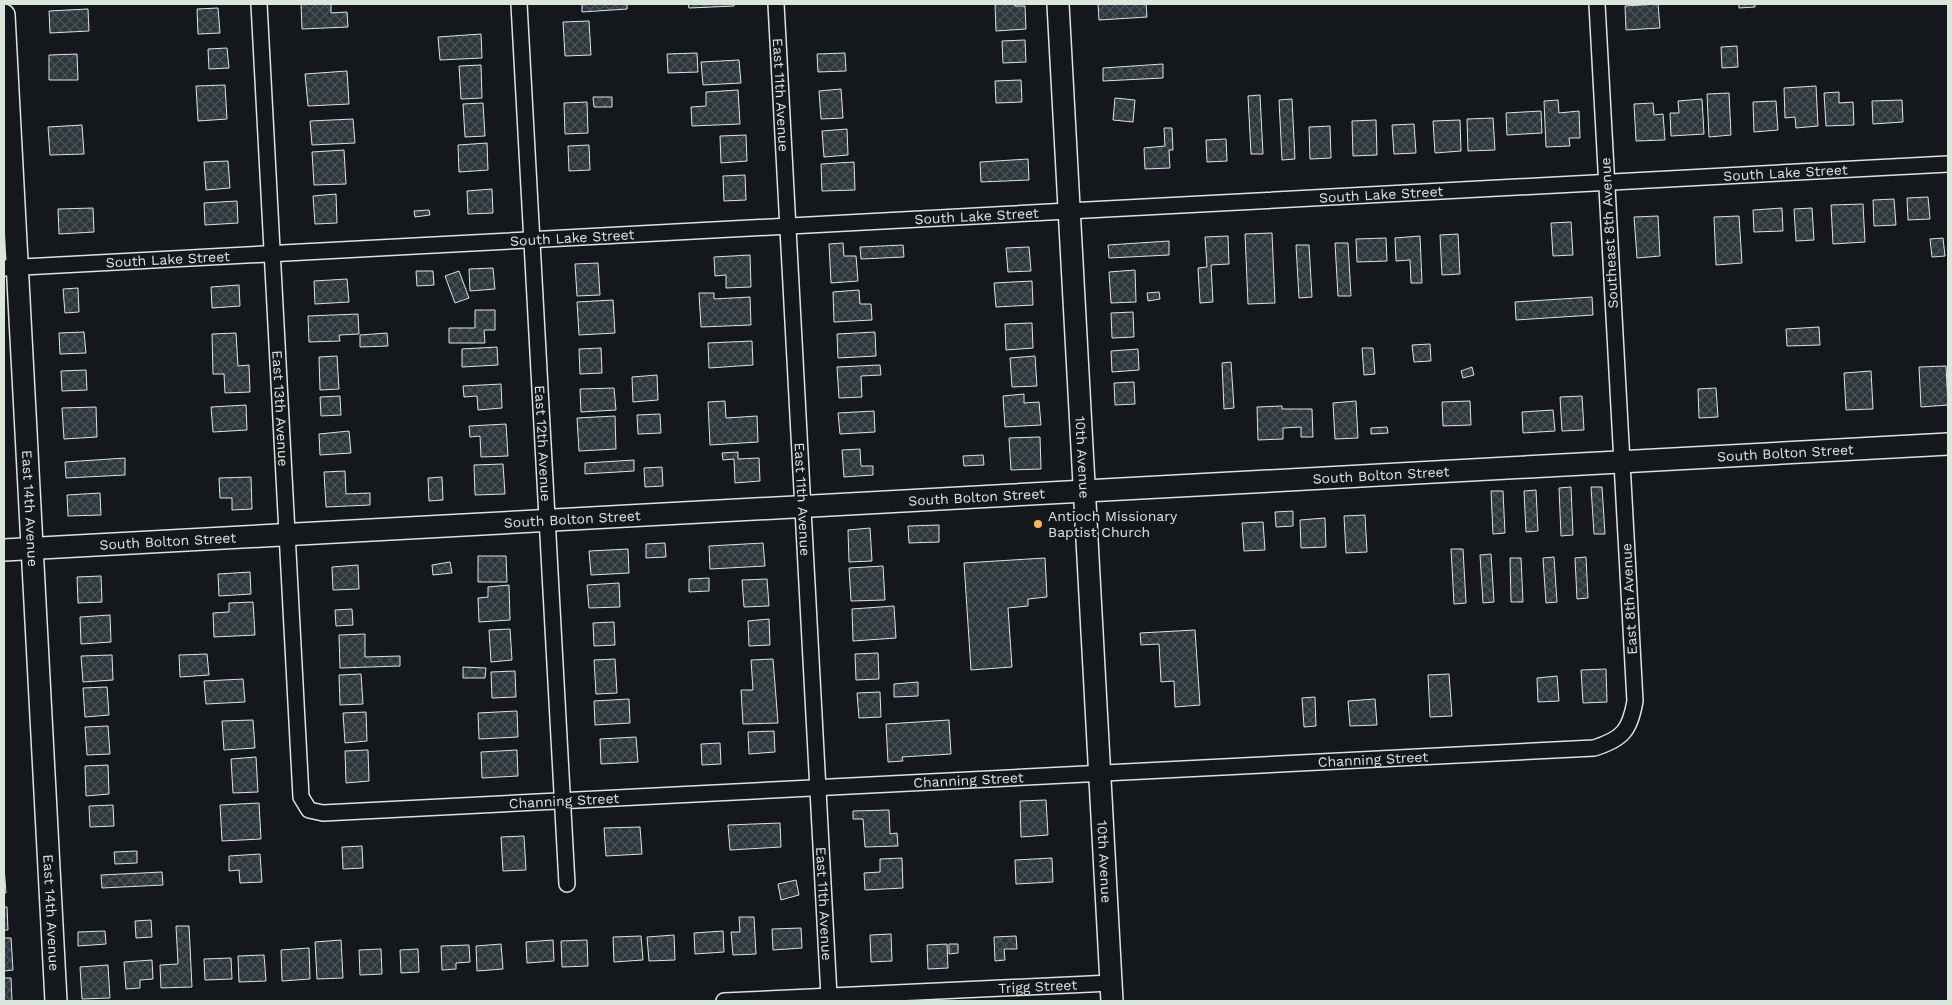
<svg xmlns="http://www.w3.org/2000/svg" width="1952" height="1005" font-family="'Work Sans',sans-serif">
<style>
.building{fill:url(#building-cross-hatch);stroke:#d8e6dc}
.lines{fill:none;stroke-linecap:round;stroke-linejoin:round}
.street-casing{stroke:#d8e6dc;stroke-width:18}
.secondary-casing{stroke:#d8e6dc;stroke-width:24}
.street{stroke:#14181c;stroke-width:15}
.secondary{stroke:#14181c;stroke-width:21}
.poi-dot{fill:#ffb74d;stroke:#14181c;stroke-width:2}
.labels{text-anchor:middle;dominant-baseline:central;stroke-width:4;stroke-linejoin:round;paint-order:stroke}
.street-label{font-size:14px;fill:#d8e6dc;stroke:#14181c}
.poi-label{font-size:14px;fill:#d8e6dc;stroke:#14181c;text-anchor:start}
</style>
<defs>
<pattern id="building-cross-hatch" width="8" height="8" patternUnits="userSpaceOnUse" patternTransform="scale(1.25)"><rect width="8" height="8" fill="#2c363c"/><path d="M0 0l8 8M0 8l8-8" fill="none" stroke="#4a5358"/></pattern>
</defs>
<rect width="100%" height="100%" fill="#14181c"/>
<g class="building">
<polygon points="301,4 331,4 331,13 347,12 348,27 302,29"/>
<polygon points="582,4 627,4 627,9 582,12"/>
<polygon points="688,4 734,4 734,6 689,8"/>
<polygon points="995,4 1015,4 1015,6 1025,6 1026,29 996,31"/>
<polygon points="1098,4 1146,4 1147,17 1099,20"/>
<polygon points="1658,4 1660,28 1626,30 1625,6"/>
<polygon points="1739,4 1755,4 1755,7 1739,8"/>
<polygon points="218,8 220,33 198,34 197,9"/>
<polygon points="88,9 89,31 50,33 49,11"/>
<polygon points="589,21 591,55 565,56 563,22"/>
<polygon points="481,34 482,58 440,60 438,37"/>
<polygon points="1025,40 1026,62 1003,63 1002,41"/>
<polygon points="1737,46 1738,67 1722,68 1721,47"/>
<polygon points="227,48 229,68 209,69 208,49"/>
<polygon points="697,53 698,72 668,73 667,54"/>
<polygon points="845,53 846,71 818,72 817,54"/>
<polygon points="77,54 78,80 49,80 49,55"/>
<polygon points="739,60 741,83 703,85 701,62"/>
<polygon points="1163,64 1163,78 1103,81 1103,68"/>
<polygon points="481,65 482,98 461,99 459,66"/>
<polygon points="347,71 349,104 308,106 305,74"/>
<polygon points="1021,80 1022,102 996,103 995,81"/>
<polygon points="225,85 227,119 198,121 196,86"/>
<polygon points="1816,86 1818,126 1796,128 1795,117 1785,118 1784,88"/>
<polygon points="841,89 843,118 821,119 819,91"/>
<polygon points="738,90 740,124 692,126 691,107 706,106 706,92"/>
<polygon points="1839,92 1839,103 1853,102 1854,125 1826,126 1824,93"/>
<polygon points="1729,93 1731,135 1709,137 1707,94"/>
<polygon points="1260,95 1263,154 1251,154 1248,96"/>
<polygon points="593,97 612,97 612,107 594,107"/>
<polygon points="1115,98 1135,100 1133,122 1113,120"/>
<polygon points="1292,99 1295,159 1282,160 1279,100"/>
<polygon points="1702,99 1704,134 1671,136 1670,113 1679,113 1678,101"/>
<polygon points="1558,100 1559,113 1579,111 1580,138 1569,138 1570,146 1546,147 1544,101"/>
<polygon points="1902,100 1903,122 1873,124 1872,101"/>
<polygon points="1776,101 1778,130 1754,132 1753,102"/>
<polygon points="587,102 588,133 565,134 564,103"/>
<polygon points="483,103 485,136 465,137 463,104"/>
<polygon points="1653,103 1654,115 1663,114 1665,140 1636,141 1634,104"/>
<polygon points="1541,111 1542,133 1507,135 1506,113"/>
<polygon points="1493,118 1495,150 1468,151 1467,119"/>
<polygon points="353,119 355,143 312,145 310,121"/>
<polygon points="1376,120 1377,155 1353,156 1352,121"/>
<polygon points="1460,120 1461,151 1435,153 1433,121"/>
<polygon points="1414,124 1416,153 1394,154 1392,125"/>
<polygon points="82,125 84,154 50,155 48,127"/>
<polygon points="1330,126 1331,158 1310,159 1309,127"/>
<polygon points="1164,128 1172,128 1173,150 1169,150 1170,168 1145,169 1144,148 1165,146"/>
<polygon points="847,129 848,155 824,157 822,131"/>
<polygon points="746,135 747,161 721,163 720,136"/>
<polygon points="1226,139 1227,161 1207,162 1206,140"/>
<polygon points="487,143 488,170 459,172 458,145"/>
<polygon points="589,145 590,170 569,171 568,146"/>
<polygon points="344,150 346,184 314,185 312,152"/>
<polygon points="1028,159 1029,180 981,182 980,162"/>
<polygon points="228,161 230,188 206,190 204,162"/>
<polygon points="854,162 855,190 822,191 821,164"/>
<polygon points="745,175 746,200 724,201 723,176"/>
<polygon points="492,189 493,213 468,214 467,191"/>
<polygon points="336,194 337,223 315,224 313,196"/>
<polygon points="1928,197 1930,219 1908,220 1907,198"/>
<polygon points="1894,199 1896,225 1874,226 1873,200"/>
<polygon points="237,201 238,223 205,225 204,203"/>
<polygon points="1863,204 1865,242 1833,244 1831,205"/>
<polygon points="93,208 94,232 59,234 58,209"/>
<polygon points="1782,208 1783,231 1754,232 1753,210"/>
<polygon points="1812,208 1814,240 1796,241 1794,209"/>
<polygon points="429,210 430,215 415,217 414,211"/>
<polygon points="1658,216 1660,256 1637,258 1634,217"/>
<polygon points="1739,216 1742,263 1716,265 1714,217"/>
<polygon points="1571,222 1573,255 1553,256 1551,223"/>
<polygon points="1272,233 1275,303 1248,304 1245,234"/>
<polygon points="1458,234 1460,274 1442,275 1440,235"/>
<polygon points="1228,236 1229,264 1211,265 1213,302 1200,303 1198,268 1207,267 1205,237"/>
<polygon points="1420,236 1422,283 1411,283 1410,260 1396,261 1395,238"/>
<polygon points="1386,238 1387,261 1357,262 1356,239"/>
<polygon points="1943,238 1945,256 1932,257 1930,239"/>
<polygon points="1169,241 1169,255 1109,258 1108,245"/>
<polygon points="843,243 844,256 856,256 858,281 831,283 829,244"/>
<polygon points="1335,243 1348,243 1351,296 1338,296"/>
<polygon points="903,245 904,257 861,259 860,247"/>
<polygon points="1296,245 1309,245 1312,297 1299,298"/>
<polygon points="1029,247 1031,271 1008,272 1006,248"/>
<polygon points="750,255 751,287 726,288 726,275 715,276 714,257"/>
<polygon points="598,263 600,295 577,296 575,264"/>
<polygon points="493,268 495,289 470,291 469,269"/>
<polygon points="1135,270 1136,302 1111,303 1109,272"/>
<polygon points="416,271 433,271 434,285 417,286"/>
<polygon points="459,271 469,298 455,303 445,276"/>
<polygon points="347,279 349,302 315,304 314,281"/>
<polygon points="1032,281 1033,305 996,307 994,283"/>
<polygon points="239,285 240,306 212,308 211,287"/>
<polygon points="78,288 79,312 65,313 63,289"/>
<polygon points="859,290 860,304 871,304 872,320 834,322 833,292"/>
<polygon points="1159,292 1160,299 1148,301 1147,293"/>
<polygon points="699,293 714,293 714,299 750,297 751,325 701,327"/>
<polygon points="1592,297 1593,315 1516,320 1515,302"/>
<polygon points="613,300 615,333 579,335 577,302"/>
<polygon points="475,310 495,310 495,330 484,330 485,343 449,343 449,328 475,328"/>
<polygon points="1133,312 1134,337 1112,338 1111,313"/>
<polygon points="358,314 359,334 339,335 340,341 309,342 308,316"/>
<polygon points="1032,323 1033,348 1006,350 1005,324"/>
<polygon points="1819,327 1820,345 1787,346 1786,329"/>
<polygon points="84,332 86,353 60,354 59,333"/>
<polygon points="875,332 876,356 838,358 837,334"/>
<polygon points="236,333 238,366 249,365 250,392 225,393 224,374 213,374 212,334"/>
<polygon points="387,333 388,346 360,347 360,335"/>
<polygon points="752,341 753,365 709,368 708,343"/>
<polygon points="1430,344 1431,361 1414,362 1412,345"/>
<polygon points="497,347 498,365 462,367 462,349"/>
<polygon points="601,348 602,373 580,374 579,349"/>
<polygon points="1362,348 1373,348 1375,374 1364,375"/>
<polygon points="1138,349 1139,370 1112,372 1111,351"/>
<polygon points="337,356 339,389 320,390 319,357"/>
<polygon points="1035,356 1037,386 1012,387 1010,358"/>
<polygon points="1231,362 1234,408 1224,409 1222,363"/>
<polygon points="880,365 881,375 861,376 862,397 839,398 837,367"/>
<polygon points="1946,366 1948,405 1921,407 1919,367"/>
<polygon points="1472,367 1474,375 1463,378 1461,371"/>
<polygon points="86,370 87,390 62,391 61,371"/>
<polygon points="1871,371 1873,409 1846,410 1844,373"/>
<polygon points="657,375 658,400 633,402 632,377"/>
<polygon points="1134,382 1135,404 1115,405 1114,383"/>
<polygon points="501,384 502,408 478,410 477,396 464,397 463,386"/>
<polygon points="614,388 616,410 581,412 580,389"/>
<polygon points="1716,388 1718,417 1699,418 1698,389"/>
<polygon points="1024,394 1024,403 1039,402 1041,425 1005,427 1003,396"/>
<polygon points="340,396 341,415 321,416 320,397"/>
<polygon points="1582,396 1584,430 1562,431 1560,397"/>
<polygon points="725,401 726,418 757,416 758,442 710,445 708,402"/>
<polygon points="1356,401 1358,438 1335,439 1333,403"/>
<polygon points="1470,401 1471,425 1443,426 1442,402"/>
<polygon points="246,405 247,430 213,432 211,407"/>
<polygon points="1282,406 1282,409 1312,409 1313,437 1301,437 1301,427 1283,428 1283,439 1258,440 1257,407"/>
<polygon points="96,407 97,437 64,439 62,408"/>
<polygon points="1553,410 1555,431 1523,433 1522,412"/>
<polygon points="874,411 875,432 840,434 838,413"/>
<polygon points="660,414 661,433 638,434 637,415"/>
<polygon points="615,416 616,449 579,451 577,418"/>
<polygon points="506,424 508,456 481,457 480,436 470,437 469,426"/>
<polygon points="1387,427 1388,433 1371,434 1371,428"/>
<polygon points="349,431 351,453 320,455 319,434"/>
<polygon points="1040,437 1041,469 1011,470 1009,438"/>
<polygon points="860,449 861,466 873,466 873,475 844,477 842,450"/>
<polygon points="738,452 738,459 759,458 760,481 735,483 734,459 723,460 722,453"/>
<polygon points="983,455 984,465 964,466 963,456"/>
<polygon points="125,458 125,475 66,478 65,462"/>
<polygon points="634,460 634,471 585,474 585,463"/>
<polygon points="503,464 505,494 475,495 474,465"/>
<polygon points="662,467 663,486 645,487 644,468"/>
<polygon points="345,471 346,494 370,493 370,505 326,507 324,472"/>
<polygon points="251,477 252,509 232,510 232,498 220,498 219,478"/>
<polygon points="442,477 443,500 429,501 428,478"/>
<polygon points="1571,487 1573,535 1561,536 1559,488"/>
<polygon points="1591,487 1602,487 1605,534 1594,534"/>
<polygon points="1536,490 1538,531 1526,532 1524,491"/>
<polygon points="1491,491 1503,491 1505,533 1493,534"/>
<polygon points="100,493 101,515 68,516 67,495"/>
<polygon points="1293,511 1293,526 1276,527 1275,512"/>
<polygon points="1365,515 1367,552 1346,553 1344,516"/>
<polygon points="1325,518 1326,547 1301,548 1300,520"/>
<polygon points="1263,522 1265,550 1244,551 1242,523"/>
<polygon points="939,525 939,542 909,543 908,526"/>
<polygon points="870,528 872,561 849,562 848,530"/>
<polygon points="665,543 666,557 646,558 646,544"/>
<polygon points="763,543 765,566 710,569 709,546"/>
<polygon points="628,549 629,573 591,575 589,551"/>
<polygon points="1451,549 1463,549 1466,603 1454,604"/>
<polygon points="1491,554 1494,602 1483,603 1480,555"/>
<polygon points="478,556 506,556 507,582 478,582"/>
<polygon points="1554,557 1557,602 1546,603 1543,558"/>
<polygon points="1586,557 1588,598 1577,599 1575,558"/>
<polygon points="1045,558 1047,597 1028,599 1028,606 1008,608 1012,667 971,670 964,563"/>
<polygon points="1510,558 1521,558 1523,602 1511,602"/>
<polygon points="450,562 452,573 433,575 432,565"/>
<polygon points="358,565 359,589 333,590 332,567"/>
<polygon points="883,566 885,600 851,601 849,568"/>
<polygon points="250,572 251,594 219,596 218,574"/>
<polygon points="101,576 102,602 78,603 77,577"/>
<polygon points="709,578 709,591 689,592 689,579"/>
<polygon points="767,579 769,606 744,607 742,580"/>
<polygon points="619,583 620,607 589,608 587,585"/>
<polygon points="509,585 510,620 479,622 478,598 488,597 488,587"/>
<polygon points="253,602 255,635 214,637 213,613 229,612 229,603"/>
<polygon points="894,606 896,638 853,641 852,609"/>
<polygon points="352,609 353,625 336,626 335,610"/>
<polygon points="110,615 111,642 81,644 80,617"/>
<polygon points="769,619 770,645 749,646 748,621"/>
<polygon points="614,622 615,645 594,646 593,623"/>
<polygon points="510,629 512,660 491,662 489,630"/>
<polygon points="1195,630 1200,705 1175,707 1174,681 1161,682 1159,644 1141,645 1140,633"/>
<polygon points="365,634 365,657 400,656 400,666 340,668 339,635"/>
<polygon points="878,653 879,679 856,680 855,654"/>
<polygon points="207,654 209,675 180,677 179,655"/>
<polygon points="112,655 113,680 83,682 81,656"/>
<polygon points="615,659 617,693 596,694 594,660"/>
<polygon points="773,659 778,723 743,724 741,690 753,690 751,660"/>
<polygon points="463,667 486,668 485,678 463,678"/>
<polygon points="1606,669 1607,702 1583,703 1581,670"/>
<polygon points="515,671 516,697 492,698 491,672"/>
<polygon points="361,674 363,704 340,705 339,675"/>
<polygon points="1449,674 1452,716 1430,717 1428,675"/>
<polygon points="1557,676 1559,701 1538,702 1537,678"/>
<polygon points="243,679 245,702 206,704 204,681"/>
<polygon points="918,682 918,696 894,697 894,684"/>
<polygon points="107,687 109,715 85,717 83,688"/>
<polygon points="880,692 881,717 859,718 857,693"/>
<polygon points="1315,697 1316,726 1304,727 1302,698"/>
<polygon points="629,699 630,723 595,725 594,701"/>
<polygon points="1375,699 1377,725 1350,726 1348,701"/>
<polygon points="517,711 518,737 479,739 478,713"/>
<polygon points="366,712 367,741 345,743 343,713"/>
<polygon points="253,720 255,748 224,750 222,721"/>
<polygon points="949,720 951,754 902,757 903,761 888,762 886,724"/>
<polygon points="108,726 110,754 87,755 85,727"/>
<polygon points="774,731 775,752 749,754 748,732"/>
<polygon points="636,737 638,762 601,764 600,739"/>
<polygon points="720,743 721,764 702,765 701,744"/>
<polygon points="368,750 369,781 346,783 345,751"/>
<polygon points="517,750 518,776 482,778 481,752"/>
<polygon points="256,757 258,792 233,793 231,759"/>
<polygon points="108,765 109,794 86,796 85,766"/>
<polygon points="1046,800 1048,835 1021,837 1020,801"/>
<polygon points="259,803 261,839 222,841 220,805"/>
<polygon points="113,805 114,826 90,827 89,806"/>
<polygon points="889,810 890,834 897,833 898,846 865,847 863,819 853,819 853,811"/>
<polygon points="780,823 781,847 730,850 728,825"/>
<polygon points="640,827 642,854 606,856 604,828"/>
<polygon points="524,836 526,870 503,871 501,837"/>
<polygon points="362,846 363,868 343,869 342,847"/>
<polygon points="137,851 137,863 115,864 114,852"/>
<polygon points="260,854 262,882 240,883 239,870 229,871 229,856"/>
<polygon points="902,858 903,888 865,890 864,873 880,872 880,859"/>
<polygon points="1052,858 1053,882 1016,884 1015,860"/>
<polygon points="4,866 6,893 4,893"/>
<polygon points="162,872 163,885 102,888 101,875"/>
<polygon points="796,880 799,895 781,900 778,884"/>
<polygon points="4,907 7,907 8,930 4,930"/>
<polygon points="739,917 754,917 756,954 733,955 731,932 740,932"/>
<polygon points="151,920 152,937 136,938 135,921"/>
<polygon points="176,926 189,926 192,987 161,988 160,965 178,964"/>
<polygon points="801,928 802,948 773,950 772,929"/>
<polygon points="105,931 106,944 78,946 78,932"/>
<polygon points="723,931 724,952 695,954 694,933"/>
<polygon points="891,934 892,961 871,962 870,935"/>
<polygon points="674,935 675,960 649,961 647,937"/>
<polygon points="641,936 643,960 614,962 613,937"/>
<polygon points="1016,936 1017,949 1004,949 1005,960 995,961 994,937"/>
<polygon points="4,938 11,938 13,970 4,971"/>
<polygon points="341,940 343,978 317,979 315,942"/>
<polygon points="553,940 554,961 527,963 526,942"/>
<polygon points="587,940 588,966 562,967 561,941"/>
<polygon points="501,944 503,969 477,971 476,946"/>
<polygon points="947,944 948,968 928,969 927,945"/>
<polygon points="949,944 958,944 958,953 949,954"/>
<polygon points="469,945 470,962 456,963 456,969 442,970 441,946"/>
<polygon points="309,948 310,979 282,981 281,950"/>
<polygon points="381,949 382,974 360,975 359,950"/>
<polygon points="418,949 419,972 401,973 400,950"/>
<polygon points="264,955 266,981 239,982 238,956"/>
<polygon points="231,958 232,979 205,980 204,959"/>
<polygon points="152,960 153,979 140,980 140,988 126,989 124,962"/>
<polygon points="108,965 110,998 82,999 80,967"/>
<polygon points="4,978 11,978 12,1001 4,1001"/>
</g>
<g class="lines">
<defs>
<g id="street">
<path id="s1" d="M259 4 301 797 309 810 323 813 1594 748C1623 739 1630 730 1635 701L1597 4"/>
<path id="s2" d="M519 4 567 884"/>
<path id="s3" d="M776 4 829 996"/>
<path id="s4" d="M4 268 1948 164"/>
<path id="s5" d="M724 1001 1111 983"/>
</g>
<g id="secondary">
<path id="s6" d="M1058 4 1112 1001"/>
<path id="s7" d="M4 15 56 1001"/>
<path id="s8" d="M4 550 1948 444"/>
</g>
</defs>
<use href="#street" class="street-casing"/>
<use href="#secondary" class="secondary-casing"/>
<use href="#street" class="street"/>
<use href="#secondary" class="secondary"/>
</g>
<circle class="poi-dot" cx="1038" cy="524" r="5"/>
<g class="labels">
<g class="street-label">
<text stroke="none"><textPath href="#s3" startOffset="91">East 11th Avenue</textPath></text>
<text stroke="none"><textPath href="#s4" startOffset="1784">South Lake Street</textPath></text>
<text stroke="none"><textPath href="#s4" startOffset="1379">South Lake Street</textPath></text>
<text stroke="none"><textPath href="#s4" startOffset="974">South Lake Street</textPath></text>
<text transform="translate(1609 233) rotate(-93)">Southeast 8th Avenue</text>
<text stroke="none"><textPath href="#s4" startOffset="569">South Lake Street</textPath></text>
<text stroke="none"><textPath href="#s4" startOffset="164">South Lake Street</textPath></text>
<text stroke="none"><textPath href="#s1" startOffset="405">East 13th Avenue</textPath></text>
<text stroke="none"><textPath href="#s2" startOffset="440">East 12th Avenue</textPath></text>
<text stroke="none"><textPath href="#s8" startOffset="1784">South Bolton Street</textPath></text>
<text stroke="none"><textPath href="#s6" startOffset="454">10th Avenue</textPath></text>
<text stroke="none"><textPath href="#s8" startOffset="1379">South Bolton Street</textPath></text>
<text stroke="none"><textPath href="#s8" startOffset="974">South Bolton Street</textPath></text>
<text stroke="none"><textPath href="#s3" startOffset="496">East 11th Avenue</textPath></text>
<text stroke="none"><textPath href="#s7" startOffset="494">East 14th Avenue</textPath></text>
<text stroke="none"><textPath href="#s8" startOffset="569">South Bolton Street</textPath></text>
<text stroke="none"><textPath href="#s8" startOffset="164">South Bolton Street</textPath></text>
<text transform="translate(1629 599) rotate(-93)">East 8th Avenue</text>
<text stroke="none"><textPath href="#s1" startOffset="1875">Channing Street</textPath></text>
<text stroke="none"><textPath href="#s1" startOffset="1470">Channing Street</textPath></text>
<text stroke="none"><textPath href="#s1" startOffset="1065">Channing Street</textPath></text>
<text stroke="none"><textPath href="#s6" startOffset="859">10th Avenue</textPath></text>
<text stroke="none"><textPath href="#s3" startOffset="901">East 11th Avenue</textPath></text>
<text stroke="none"><textPath href="#s7" startOffset="899">East 14th Avenue</textPath></text>
<text stroke="none"><textPath href="#s5" startOffset="314">Trigg Street</textPath></text>
</g>
<g class="poi-label">
<text x="1048" y="516">Antioch Missionary<tspan x="1048" dy="16">Baptist Church</tspan></text>
</g>
</g>
<rect width="1952" height="1005" fill="none" stroke="#d8e6dc" stroke-width="10"/>
</svg>
